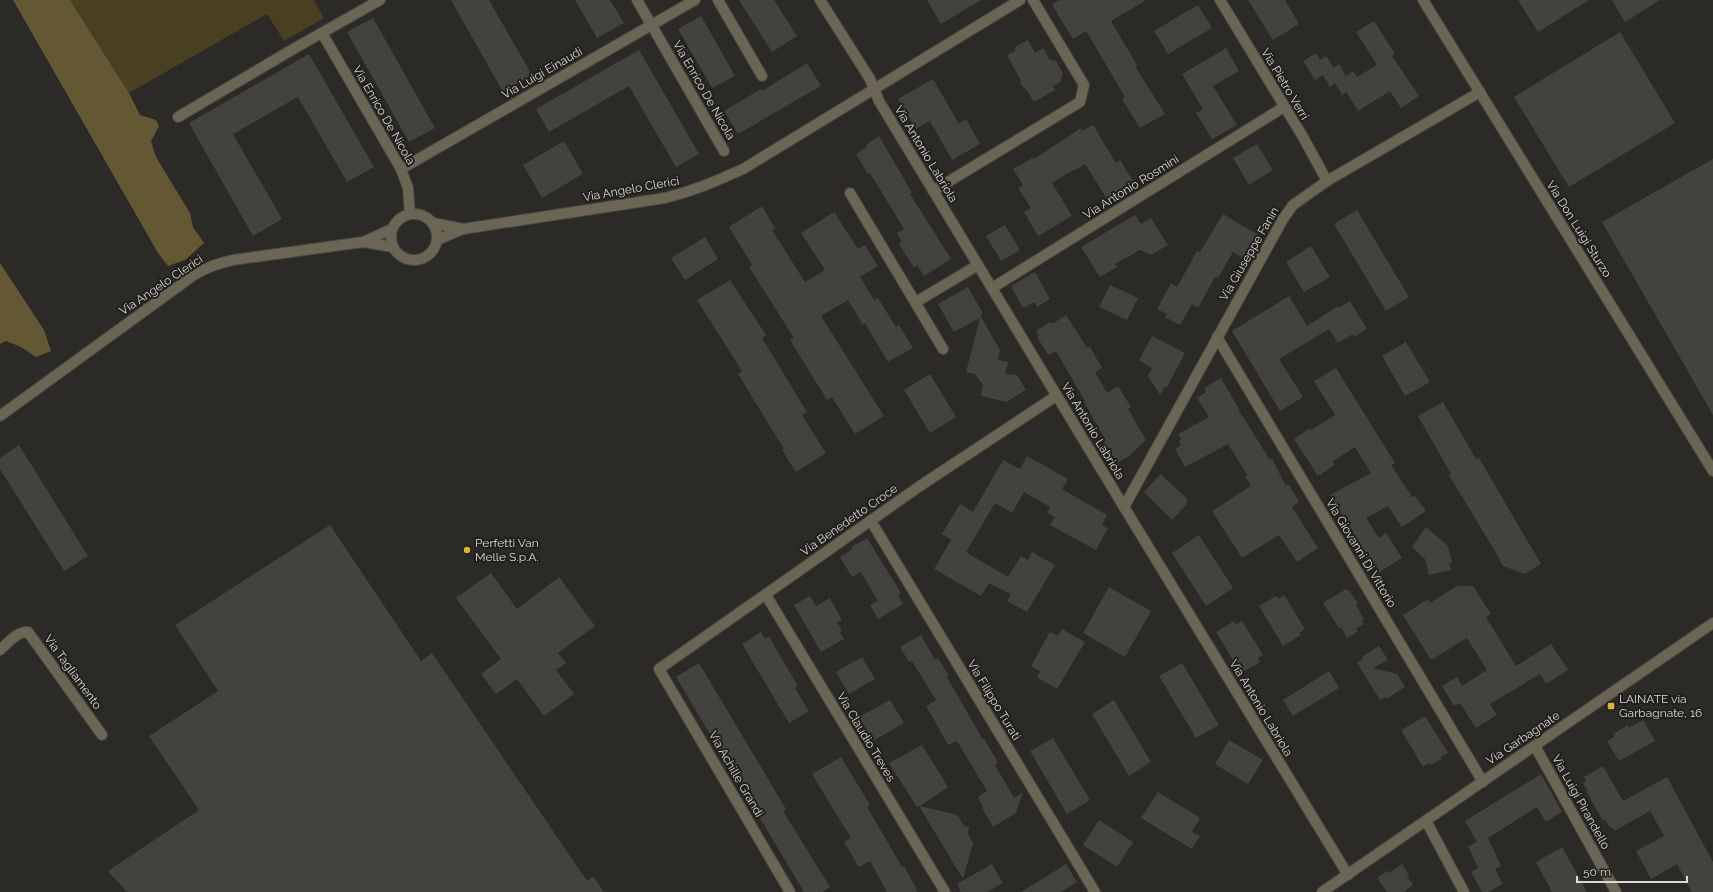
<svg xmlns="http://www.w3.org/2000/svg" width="1713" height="892" font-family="Raleway,sans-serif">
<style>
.green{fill:#494022}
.forest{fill:#635833}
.building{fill:#43423e}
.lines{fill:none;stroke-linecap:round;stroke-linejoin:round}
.minor-casing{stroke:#474642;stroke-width:12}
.tertiary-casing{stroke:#474642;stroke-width:12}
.minor{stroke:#6a6555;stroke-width:10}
.tertiary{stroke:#6a6555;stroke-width:10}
.poi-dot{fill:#d6b534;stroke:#21201c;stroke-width:1.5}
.labels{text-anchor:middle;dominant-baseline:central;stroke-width:4;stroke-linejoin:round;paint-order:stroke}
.street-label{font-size:12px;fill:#dad9d7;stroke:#21201c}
.poi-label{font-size:12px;fill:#dad9d7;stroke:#21201c;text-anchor:start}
</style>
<rect width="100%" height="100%" fill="#2b2a26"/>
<polygon class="green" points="70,0 314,0 324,18 284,41 267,14 129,93"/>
<g class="forest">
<polygon points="13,0 70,0 129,93 140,115 156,120 159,126 151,141 156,157 190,213 193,227 204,243 185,260 168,266 158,253"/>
<polygon points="0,263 44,330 51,351 36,357 21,347 6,341 0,344"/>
</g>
<g class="building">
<polygon points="451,0 489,0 532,75 503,92"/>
<polygon points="575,0 610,0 624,23 597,38"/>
<polygon points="739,0 774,0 797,36 772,52"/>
<polygon points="927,0 981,0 941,24"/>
<polygon points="1060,0 1146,0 1111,21 1137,65 1135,66 1165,114 1140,128 1122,99 1125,97 1086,31 1073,39 1060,18 1052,4"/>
<polygon points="1248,0 1285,0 1299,24 1273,40"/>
<polygon points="1518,0 1589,0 1538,32"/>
<polygon points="1612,0 1660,0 1625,22"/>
<polygon points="1198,5 1212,28 1168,54 1154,31"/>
<polygon points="701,16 735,76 712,88 678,29"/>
<polygon points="373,18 435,128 409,142 347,32"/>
<polygon points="1374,21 1395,54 1392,56 1419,96 1401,108 1390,91 1358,111 1346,92 1342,95 1335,83 1330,87 1323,75 1315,80 1303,61 1316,53 1320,60 1326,56 1334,68 1339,64 1346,76 1353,71 1357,77 1377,65 1356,32"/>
<polygon points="1620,32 1675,123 1569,187 1514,97"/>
<polygon points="1028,40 1035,53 1043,48 1050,60 1056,61 1063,74 1060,82 1053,86 1055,90 1034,102 1028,92 1021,85 1020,79 1007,55 1015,51 1015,47"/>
<polygon points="1226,48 1239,71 1213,86 1237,125 1212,139 1196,113 1203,109 1182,74"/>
<polygon points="639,50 699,154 676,167 629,86 549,132 536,109"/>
<polygon points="309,54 374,167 347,182 298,97 233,134 282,219 253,236 189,123"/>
<polygon points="807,63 821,86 738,134 724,111 761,89 762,91"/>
<polygon points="933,79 959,124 966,119 980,144 952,160 930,121 916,129 898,99"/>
<polygon points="1093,125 1116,163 1120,160 1134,183 1108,200 1085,164 1074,171 1073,170 1052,183 1072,216 1038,236 1024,212 1031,208 1018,188 1023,185 1013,169 1032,158 1034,159 1081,128 1082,131"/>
<polygon points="879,136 912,193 910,194 951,259 924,276 917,265 914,268 899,244 902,242 897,233 904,229 870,173 868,174 856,154 867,147 866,145"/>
<polygon points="564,141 583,174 542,198 523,165"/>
<polygon points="1257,144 1273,170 1249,185 1233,158"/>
<polygon points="1713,159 1713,415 1602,222"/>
<polygon points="762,206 775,228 772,230 805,282 825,270 801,233 834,212 858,249 865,245 878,266 860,277 874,300 878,298 896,327 899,325 913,348 888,362 865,323 863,325 848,300 821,316 884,416 855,434 832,397 827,400 790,340 794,338 749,267 752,265 729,227"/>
<polygon points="1357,210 1409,297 1386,311 1334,224"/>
<polygon points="1223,214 1258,235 1244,259 1233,252 1218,278 1215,277 1198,308 1192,304 1180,325 1165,317 1167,314 1157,309 1171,283 1177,287 1197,251 1200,252"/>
<polygon points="1135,215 1141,224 1151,218 1168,245 1151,255 1140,250 1115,264 1117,267 1100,277 1081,247"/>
<polygon points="1005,225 1020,250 1001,261 986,236"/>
<polygon points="705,237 718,259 685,280 671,258"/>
<polygon points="1311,246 1330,277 1304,292 1286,262"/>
<polygon points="1035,272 1050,299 1037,307 1034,302 1023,308 1011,286"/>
<polygon points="730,280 766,335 762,338 807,412 802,415 826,453 796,472 782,450 784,449 738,374 742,371 697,300"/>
<polygon points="1110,285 1138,298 1127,320 1099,307"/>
<polygon points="968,287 982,312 981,317 1000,350 998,360 1008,362 1005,374 1017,375 1026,390 1006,402 981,396 983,385 975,374 966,372 980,318 954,332 938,304"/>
<polygon points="1289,296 1307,326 1338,306 1339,308 1350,301 1367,329 1354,337 1353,334 1338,343 1329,329 1279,359 1303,397 1280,411 1232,331"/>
<polygon points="1066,315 1087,348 1090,347 1102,368 1095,372 1107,393 1118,386 1131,407 1128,409 1146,440 1129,456 1116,464 1102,438 1104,437 1084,402 1085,401 1056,351 1048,355 1037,337 1039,336 1036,331 1050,322 1052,324"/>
<polygon points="1152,336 1185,353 1167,387 1164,387 1160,395 1148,376 1152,368 1139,360"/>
<polygon points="1406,342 1430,382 1405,396 1382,356"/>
<polygon points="1336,368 1395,463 1391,465 1412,497 1415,496 1426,511 1402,527 1388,506 1366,518 1379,538 1386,533 1402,558 1376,574 1330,495 1371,473 1355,447 1333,461 1335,465 1318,476 1294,439 1310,428 1311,430 1335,415 1314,381"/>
<polygon points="930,374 956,417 930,433 904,390"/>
<polygon points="1221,378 1239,409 1238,409 1270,460 1272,459 1286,486 1289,485 1299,502 1292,507 1318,548 1297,562 1279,535 1242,558 1212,511 1251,486 1245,476 1247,475 1228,444 1185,467 1175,449 1181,445 1179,441 1181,439 1178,434 1209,417 1197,398 1206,392 1204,388"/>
<polygon points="1443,402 1476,459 1479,458 1541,564 1524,574 1503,566 1499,559 1501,558 1499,558 1449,475 1451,474 1418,416"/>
<polygon points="19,445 88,556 64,571 0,469 0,458"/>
<polygon points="1027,456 1068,479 1062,489 1107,515 1102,525 1108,528 1096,550 1050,525 1055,517 1047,513 1050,507 1024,492 1012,513 995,503 966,552 1008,577 1021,556 1028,560 1032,552 1055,565 1027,612 1007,601 1011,594 989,583 981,596 934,569 951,540 942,534 960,504 973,512 1003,460 1020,469"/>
<polygon points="1161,474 1187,499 1187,504 1172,520 1144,492"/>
<polygon points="330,525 421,661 432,653 587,881 593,876 604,892 127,892 108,871 199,810 149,736 218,691 175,625"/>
<polygon points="1426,527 1448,546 1452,563 1449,563 1451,570 1429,575 1425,559 1412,547"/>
<polygon points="1199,535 1233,588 1206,606 1172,553"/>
<polygon points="867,538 901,593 898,595 903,604 878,619 870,605 878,601 861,572 852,577 840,557 853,549 851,547"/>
<polygon points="491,573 517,609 559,577 595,626 558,653 566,663 556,670 574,694 544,716 517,679 496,694 481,674 501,659 456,598"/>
<polygon points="1457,586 1473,586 1491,614 1486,617 1516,666 1551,644 1568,670 1546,684 1540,674 1490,704 1497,715 1476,728 1460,703 1454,706 1442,686 1457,677 1462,686 1487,670 1467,638 1431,660 1403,615 1428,599 1430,603"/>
<polygon points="1109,587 1151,611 1125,657 1083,633"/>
<polygon points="1346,589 1347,591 1349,590 1358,604 1356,605 1364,619 1362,620 1364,624 1356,629 1358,631 1347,638 1341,627 1339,628 1323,603"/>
<polygon points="1284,595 1305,629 1299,633 1301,635 1283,646 1259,606 1276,596 1278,599"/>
<polygon points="810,596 816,606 830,598 842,620 837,622 842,631 840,632 844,639 821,652 794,605"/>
<polygon points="1234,621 1236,625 1242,621 1263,655 1258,658 1260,662 1241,673 1216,632"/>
<polygon points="1062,629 1085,642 1057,689 1037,677 1040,671 1031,666 1050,632 1058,636"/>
<polygon points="761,632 765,639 769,636 776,649 798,686 795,688 809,711 789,723 742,644"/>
<polygon points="921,635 935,660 938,658 949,676 947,677 983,740 984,739 998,762 995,765 1014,798 1023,792 1016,813 993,827 982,808 983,807 978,797 987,791 957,741 948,745 926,706 936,700 912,661 909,662 900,647"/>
<polygon points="1379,646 1388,660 1373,668 1397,674 1405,687 1386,699 1385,697 1380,700 1357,663 1363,659 1362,657"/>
<polygon points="862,657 875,679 849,694 836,672"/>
<polygon points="699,663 786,809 783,811 830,887 822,892 804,892 676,677"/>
<polygon points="1182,663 1219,725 1196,738 1159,676"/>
<polygon points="1329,671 1339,688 1293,716 1283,700"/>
<polygon points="890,700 904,723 873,741 859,717"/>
<polygon points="1114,700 1151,762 1129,776 1092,714"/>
<polygon points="1425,716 1448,753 1440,757 1442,759 1431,765 1429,763 1423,767 1401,730"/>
<polygon points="1643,720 1655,741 1619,761 1607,741 1615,736 1613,734 1628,725 1629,728"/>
<polygon points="1053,738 1090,800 1067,814 1030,751"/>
<polygon points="1229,740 1263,760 1248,784 1215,764"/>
<polygon points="922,745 948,787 920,806 957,815 964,826 969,827 968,834 973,843 963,879 919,806 917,807 889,763"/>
<polygon points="841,757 870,805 867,807 902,867 904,866 918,892 887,892 870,861 859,867 844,842 851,838 812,774"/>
<polygon points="1603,766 1623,801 1667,777 1713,862 1713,892 1692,892 1677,864 1651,879 1636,851 1664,836 1650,811 1614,831 1612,827 1610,828 1605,820 1603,821 1586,791 1588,791 1583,783 1586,781 1584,777"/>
<polygon points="1541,774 1562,812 1546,822 1537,807 1488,838 1501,866 1495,869 1503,884 1488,892 1482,892 1471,872 1478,868 1468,846 1477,842 1465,821"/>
<polygon points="1158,792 1200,818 1192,832 1200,836 1192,849 1141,818"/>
<polygon points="1099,820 1133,842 1117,867 1083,845"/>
<polygon points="1562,847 1587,892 1552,892 1536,862"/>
<polygon points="992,864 1003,883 987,892 961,892 957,884"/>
<polygon points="1066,864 1077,882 1061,892 1021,892"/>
<polygon points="1402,864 1409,875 1407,876 1413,885 1403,892 1387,892 1377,878 1387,871 1389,873"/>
</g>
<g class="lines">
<defs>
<g id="minor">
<polyline points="637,0 724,151"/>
<polyline points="718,0 762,76"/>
<polyline points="820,0 870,79 879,101 1124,507 1348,875"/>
<polyline points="1220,0 1303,137 1327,181"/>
<polyline points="1423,0 1713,471"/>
<polyline points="322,33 401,169 408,188 410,214"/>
<polyline points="178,117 295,48 380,0"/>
<polyline points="401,169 695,0"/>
<polyline points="933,191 1080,102 1084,85 1033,0"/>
<polyline points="850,193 943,349"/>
<circle cx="414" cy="237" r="23"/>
<polyline points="433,223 463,229"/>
<path d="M437 240 463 229 665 198C694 191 716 181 743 169L1020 0"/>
<polyline points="363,242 393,247"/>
<polyline points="992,288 1284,107"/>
<polyline points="916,302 978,265"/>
<polyline points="1217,337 1483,782"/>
<path d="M0 416 194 275C207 267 219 263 233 260L363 242 392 229"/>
<polyline points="1124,507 1283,219 1293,205 1327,181 1480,92"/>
<polyline points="871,521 1095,892"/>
<polyline points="766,595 945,892"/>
<path d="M0 650C8 643 17 631 28 632L102 735"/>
<polyline points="1535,746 1616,892"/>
<polyline points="1426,821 1464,892"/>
<polyline points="790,892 659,669 920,486 1056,396"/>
</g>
<polyline id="tertiary" points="1322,892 1713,623"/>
</defs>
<use href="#minor" class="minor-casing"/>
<use href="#tertiary" class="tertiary-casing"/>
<use href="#minor" class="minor"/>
<use href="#tertiary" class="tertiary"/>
</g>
<g class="poi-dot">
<circle cx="467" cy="550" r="4"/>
<rect x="1607" y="702" width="8" height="8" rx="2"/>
</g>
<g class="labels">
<g class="street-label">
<text transform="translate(542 73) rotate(-30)">Via Luigi Einaudi</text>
<text transform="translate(1285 84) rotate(59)">Via Pietro Verri</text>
<text transform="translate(704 90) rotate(60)">Via Enrico De Nicola</text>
<text transform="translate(384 115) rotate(60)">Via Enrico De Nicola</text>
<text transform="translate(926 154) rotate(59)">Via Antonio Labriola</text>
<text transform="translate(1131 187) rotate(-32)">Via Antonio Rosmini</text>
<text transform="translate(631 189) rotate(-10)">Via Angelo Clerici</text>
<text transform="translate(1579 229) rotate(58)">Via Don Luigi Sturzo</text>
<text transform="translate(1249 254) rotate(-60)">Via Giuseppe Fanin</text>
<text transform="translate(161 285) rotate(-34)">Via Angelo Clerici</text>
<text transform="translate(1093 431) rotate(59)">Via Antonio Labriola</text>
<text transform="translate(849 520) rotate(-35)">Via Benedetto Croce</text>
<text transform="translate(1361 553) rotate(59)">Via Giovanni Di Vittorio</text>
<text transform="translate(73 672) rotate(54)">Via Tagliamento</text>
<text transform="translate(994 700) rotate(59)">Via Filippo Turati</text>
<text transform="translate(1261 708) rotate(59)">Via Antonio Labriola</text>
<text transform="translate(866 737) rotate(59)">Via Claudio Treves</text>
<text transform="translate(1523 738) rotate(-34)">Via Garbagnate</text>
<text transform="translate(736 774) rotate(60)">Via Achille Grandi</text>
<text transform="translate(1581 802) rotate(61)">Via Luigi Pirandello</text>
</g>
<g class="poi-label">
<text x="475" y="543">Perfetti Van<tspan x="475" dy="14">Melle S.p.A.</tspan></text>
<text x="1619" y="699">LAINATE via<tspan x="1619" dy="14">Garbagnate, 16</tspan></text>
</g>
</g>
<path d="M1577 876v6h110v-6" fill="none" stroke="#dad9d7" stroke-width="2"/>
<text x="1583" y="876" font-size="12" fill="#dad9d7" stroke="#21201c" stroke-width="3" paint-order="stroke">50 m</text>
</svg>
